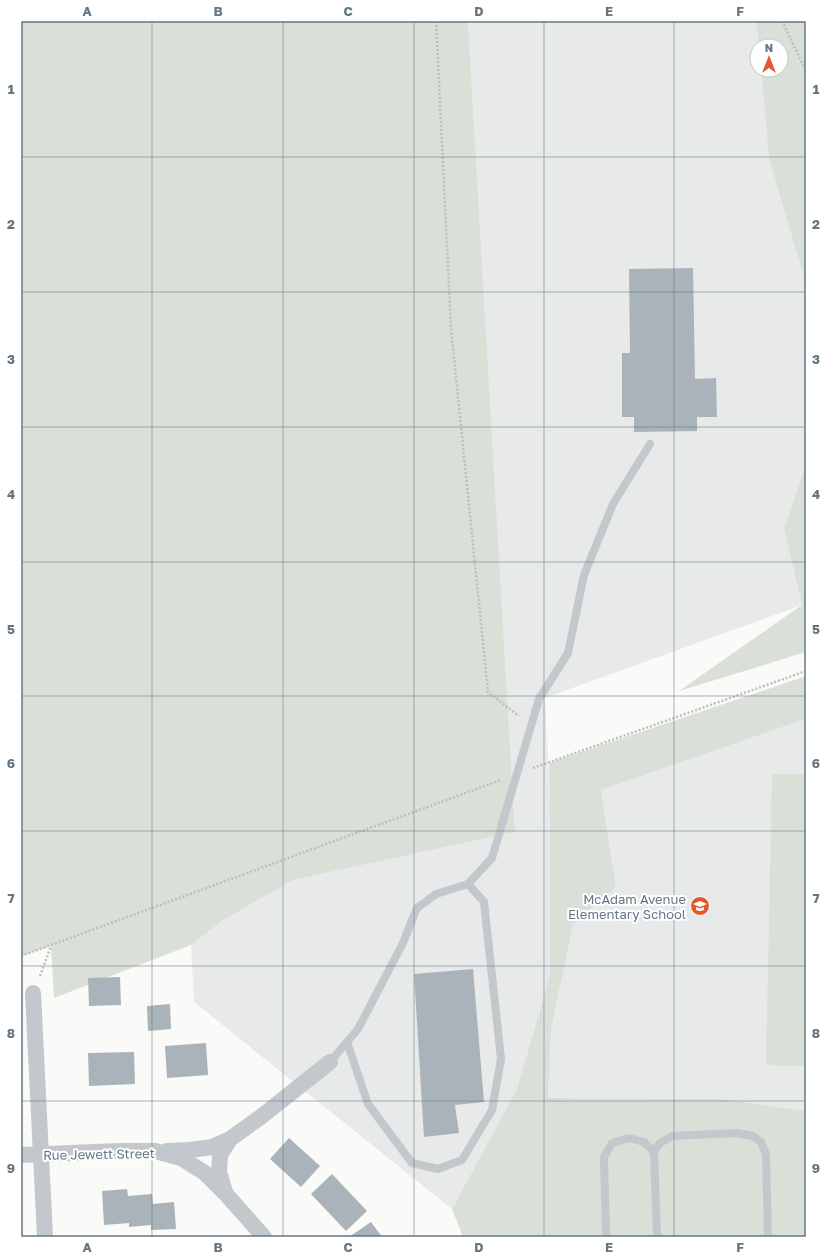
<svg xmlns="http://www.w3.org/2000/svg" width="827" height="1258" font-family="'Golos Text',sans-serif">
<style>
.built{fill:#e8e9e9}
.green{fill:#dadfd7}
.building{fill:#aab3b9}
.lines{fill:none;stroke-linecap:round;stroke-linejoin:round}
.path{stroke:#bbbfc2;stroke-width:2.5;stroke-dasharray:2 2;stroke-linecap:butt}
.service{stroke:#c3c8cc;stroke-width:8}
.minor{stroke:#c3c8cc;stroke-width:16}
.grid{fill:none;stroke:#657683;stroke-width:1;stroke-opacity:0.55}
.labels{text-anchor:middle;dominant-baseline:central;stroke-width:4;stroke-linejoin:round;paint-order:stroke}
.poi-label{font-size:13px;fill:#657683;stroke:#fff;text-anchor:end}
.street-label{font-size:13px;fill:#657683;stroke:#fff}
.neatline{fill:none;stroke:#657683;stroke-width:1.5}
.grid-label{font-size:13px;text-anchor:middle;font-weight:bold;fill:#657683}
</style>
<rect width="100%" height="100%" fill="#fafaf8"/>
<g class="built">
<polygon points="468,21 756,21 759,46 757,46 757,70 761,70 769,158 806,285 806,464 784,529 802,605 545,698 550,805 550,975 517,1089 452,1209 194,1002 191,945 222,921 293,880 515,832"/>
<polygon points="806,719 806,1111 721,1099 548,1098 551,1030 573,925 616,887 601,790"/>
</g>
<g class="green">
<polygon points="21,21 468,21 515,832 293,880 222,921 191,945 54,998 51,946 21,956"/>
<polygon points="756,21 806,21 806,285 769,158 761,70 781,70 781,46 759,46"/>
<polygon points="806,464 806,652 679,691 802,605 784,529"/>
<polygon points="806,676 806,719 601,790 616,887 573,925 551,1030 548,1098 721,1099 806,1111 806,1237 463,1237 452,1209 517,1089 550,975 550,815 549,763"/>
<polygon points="772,774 806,775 806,1066 766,1065"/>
</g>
<g class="building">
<polygon points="693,268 695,379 716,378 717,417 697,417 697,431 634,432 634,417 622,417 622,353 630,353 629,269"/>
<polygon points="473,969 484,1102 455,1105 459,1133 424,1137 414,974"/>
<polygon points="120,977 121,1005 89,1006 88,978"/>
<polygon points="170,1004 171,1029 148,1031 147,1006"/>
<polygon points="206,1043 208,1075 167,1078 165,1046"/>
<polygon points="134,1052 135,1084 89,1086 88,1053"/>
<polygon points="289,1138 320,1166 301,1187 270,1159"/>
<polygon points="332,1174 367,1211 346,1231 311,1194"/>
<polygon points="127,1189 128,1196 152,1194 153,1204 174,1202 176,1229 151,1230 151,1225 129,1227 129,1223 104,1225 102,1191"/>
<polygon points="371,1222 382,1237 349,1237"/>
</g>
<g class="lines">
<g class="path">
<polyline points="436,21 451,328 488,692 519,716"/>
<polyline points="782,21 806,71"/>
<polyline points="533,768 806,671"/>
<polyline points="21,956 501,780"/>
<polyline points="40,976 51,946"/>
</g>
<g class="service">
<polyline points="347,1042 368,1104 412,1163 438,1169 462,1160 492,1110 501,1059 484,902 468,884"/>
<polyline points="330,1062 358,1029 403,943 417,908 436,894 468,884 492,858 539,699 568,653 584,575 613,504 650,444"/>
<polyline points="606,1237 604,1157 612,1143 629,1138 644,1142 654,1152"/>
<polyline points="657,1237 654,1152 660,1143 672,1136 737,1133 753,1136 761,1142 766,1154 768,1237"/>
</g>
<g class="minor">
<polyline points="33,993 45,1237"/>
<polyline points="167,1151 190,1150 212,1147 230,1139 262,1116 330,1062"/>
<polyline points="21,1155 120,1151 155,1151 181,1158 205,1173 225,1193 264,1237"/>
<polyline points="225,1192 219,1172 220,1155 230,1139"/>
</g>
</g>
<path class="grid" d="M152 21V1237M283 21V1237M414 21V1237M544 21V1237M674 21V1237M21 157H806M21 292H806M21 427H806M21 562H806M21 696H806M21 831H806M21 966H806M21 1101H806"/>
<defs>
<symbol id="school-disc" viewBox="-11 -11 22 22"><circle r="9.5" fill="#e4572e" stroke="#fff"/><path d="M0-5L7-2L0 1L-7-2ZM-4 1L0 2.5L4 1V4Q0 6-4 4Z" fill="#fff"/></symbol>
</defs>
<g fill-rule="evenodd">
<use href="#school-disc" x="689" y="895" width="22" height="22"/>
</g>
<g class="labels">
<g class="poi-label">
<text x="686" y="899">McAdam Avenue<tspan x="686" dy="15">Elementary School</tspan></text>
</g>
<g class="street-label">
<text transform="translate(99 1154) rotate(-1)">Rue Jewett Street</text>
</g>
</g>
<rect width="827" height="1258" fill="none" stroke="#ffffff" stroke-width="44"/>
<g transform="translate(769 58)"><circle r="19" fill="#ffffff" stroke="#c1c8cd"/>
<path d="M0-3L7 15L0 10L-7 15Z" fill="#e4572e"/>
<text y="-6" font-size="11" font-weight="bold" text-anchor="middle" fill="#657683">N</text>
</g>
<rect x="22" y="22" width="783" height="1214" class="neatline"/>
<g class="grid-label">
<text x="87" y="16">A</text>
<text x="218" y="16">B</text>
<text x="348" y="16">C</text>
<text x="479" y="16">D</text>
<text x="609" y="16">E</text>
<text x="740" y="16">F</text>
<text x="11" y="94">1</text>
<text x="816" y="94">1</text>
<text x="11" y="229">2</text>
<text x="816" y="229">2</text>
<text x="11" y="364">3</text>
<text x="816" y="364">3</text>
<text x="11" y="499">4</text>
<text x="816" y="499">4</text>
<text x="11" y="634">5</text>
<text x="816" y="634">5</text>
<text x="11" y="768">6</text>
<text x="816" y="768">6</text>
<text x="11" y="903">7</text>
<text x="816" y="903">7</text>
<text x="11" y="1038">8</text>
<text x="816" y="1038">8</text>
<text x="11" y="1173">9</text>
<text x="816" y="1173">9</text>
<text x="87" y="1252">A</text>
<text x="218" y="1252">B</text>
<text x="348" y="1252">C</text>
<text x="479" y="1252">D</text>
<text x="609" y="1252">E</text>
<text x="740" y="1252">F</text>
</g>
</svg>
